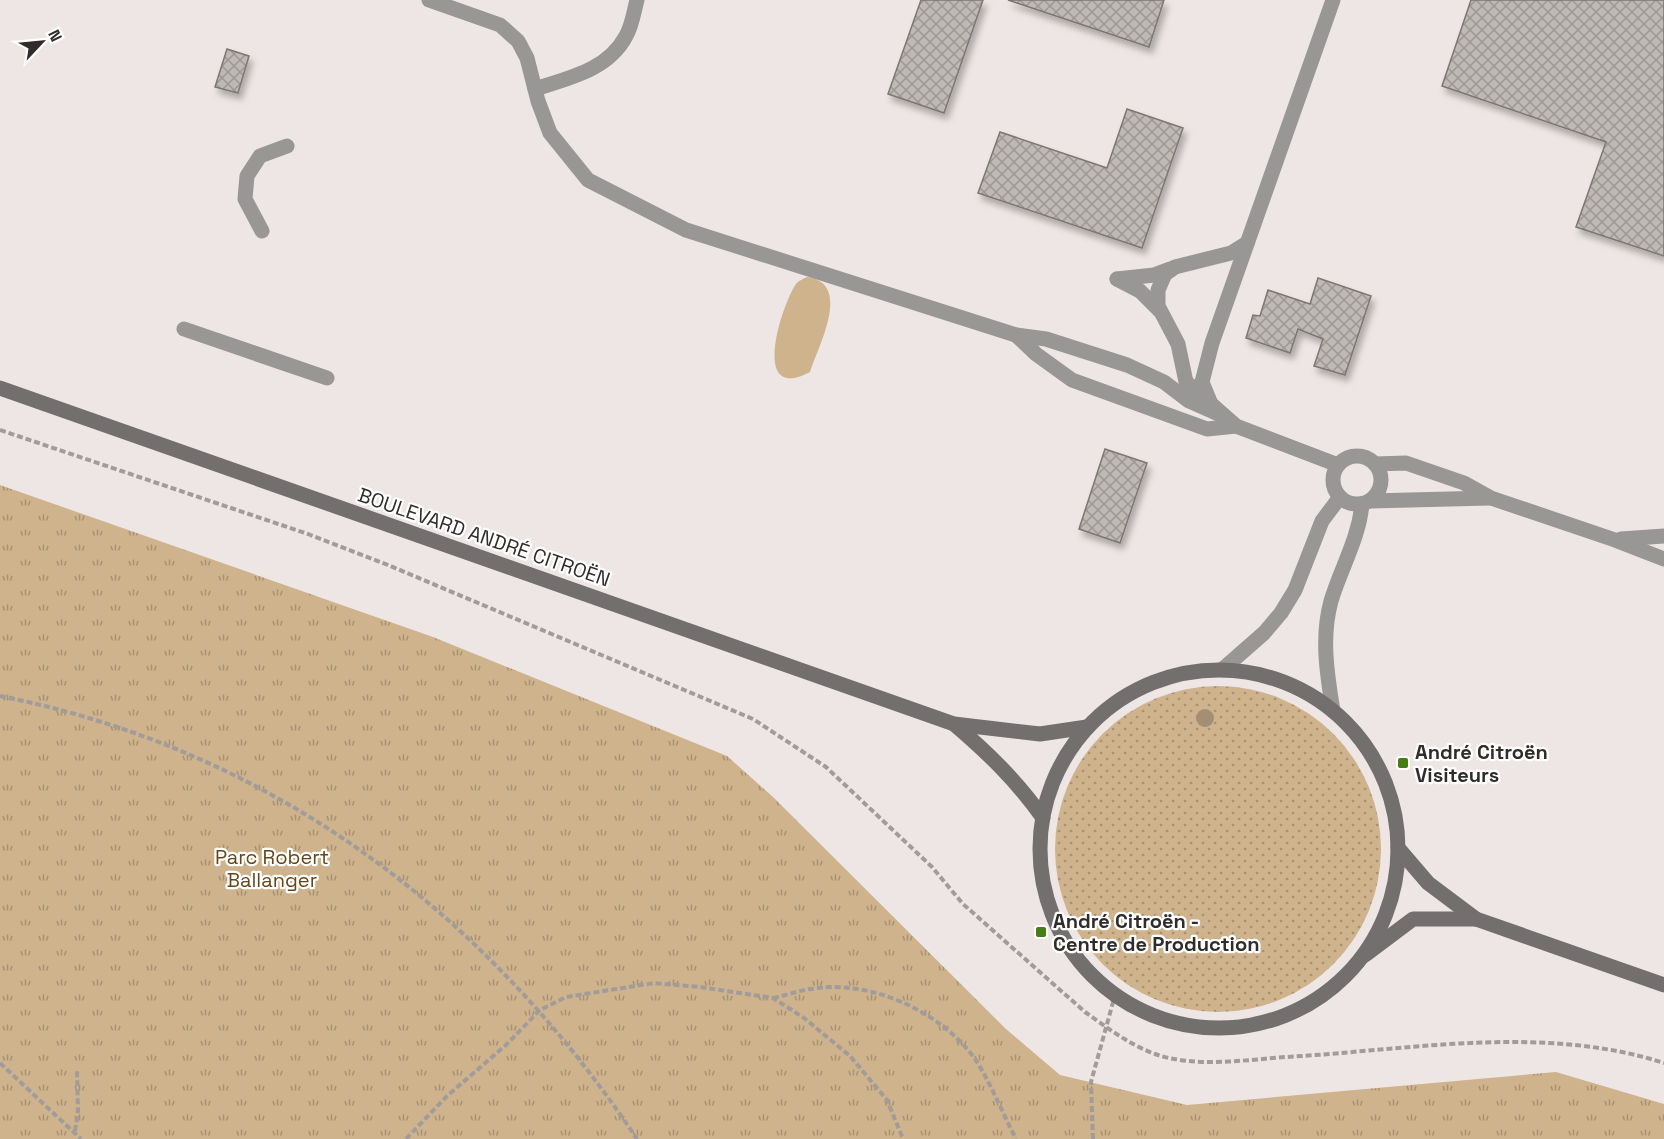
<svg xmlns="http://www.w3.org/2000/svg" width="1664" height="1139" font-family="'Space Grotesk',sans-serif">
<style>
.grass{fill:url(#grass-dots)}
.park{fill:url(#park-tufts)}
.garden{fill:#ceb38d}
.building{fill:url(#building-cross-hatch);stroke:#7c7773;stroke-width:1.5;filter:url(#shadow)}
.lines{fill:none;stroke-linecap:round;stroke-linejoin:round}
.path{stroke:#a19c9a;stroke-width:4;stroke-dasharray:6 3;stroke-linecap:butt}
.service{stroke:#999696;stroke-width:15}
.secondary{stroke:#736f6f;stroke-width:15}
.tree{fill:#a28f74}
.poi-dot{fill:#467d14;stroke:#fff;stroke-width:2}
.labels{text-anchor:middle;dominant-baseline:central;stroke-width:4.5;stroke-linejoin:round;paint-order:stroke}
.street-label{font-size:20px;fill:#2f2c2b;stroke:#fff}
.poi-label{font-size:20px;font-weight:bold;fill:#2f2c2b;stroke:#fff;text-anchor:start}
.park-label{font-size:20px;fill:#644718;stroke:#fff}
</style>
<defs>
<pattern id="grass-dots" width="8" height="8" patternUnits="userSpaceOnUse" patternTransform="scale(1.5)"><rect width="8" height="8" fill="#ceb38d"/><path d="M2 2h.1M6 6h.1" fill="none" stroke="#a89273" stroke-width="1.8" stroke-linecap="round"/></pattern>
<pattern id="park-tufts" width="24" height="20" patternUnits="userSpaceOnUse" patternTransform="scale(1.5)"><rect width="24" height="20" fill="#ceb38d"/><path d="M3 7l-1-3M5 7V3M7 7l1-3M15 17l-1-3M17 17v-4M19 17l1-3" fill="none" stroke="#a89273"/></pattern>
<pattern id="building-cross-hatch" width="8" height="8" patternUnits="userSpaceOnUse" patternTransform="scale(1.5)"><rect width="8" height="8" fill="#bfb9b5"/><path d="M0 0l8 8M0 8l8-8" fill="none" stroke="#9c9793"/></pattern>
<filter id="shadow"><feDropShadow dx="3.5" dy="6" stdDeviation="3" flood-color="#0004"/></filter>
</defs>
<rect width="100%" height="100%" fill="#ede6e4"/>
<circle class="grass" cx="1218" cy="849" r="163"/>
<polygon class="park" points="0,485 433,637 727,756 773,797 1006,1029 1060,1075 1187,1105 1556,1072 1664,1104 1664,1139 0,1139"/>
<path class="garden" d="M807 277C853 283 818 346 810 372 750 404 781 306 796 284 798 281 803 279 807 277Z"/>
<g class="building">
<polygon points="921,0 983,0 944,113 888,94"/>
<polygon points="1008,0 1164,0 1149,47"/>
<polygon points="1471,0 1664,0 1664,256 1576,227 1606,142 1442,86"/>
<polygon points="227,49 249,56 238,93 215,87"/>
<polygon points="1127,109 1183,128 1142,248 978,193 1000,132 1107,168"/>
<polygon points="1318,278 1371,296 1345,375 1314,366 1323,339 1298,329 1290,353 1246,338 1253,315 1260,316 1268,290 1310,304"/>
<polygon points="1105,449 1147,463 1120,543 1079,529"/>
</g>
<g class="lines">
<g class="path">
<path d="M0 430 308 534 388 565 753 719 826 767 932 867 963 904 1085 1012C1106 1027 1130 1045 1155 1054 1194 1068 1245 1060 1286 1057 1410 1050 1543 1024 1664 1063"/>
<path d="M0 696C272 750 485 912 637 1139"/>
<path d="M773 998C788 995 803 989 818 988 875 981 945 1014 977 1062 992 1086 1003 1114 1016 1139"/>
<polyline points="0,1063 81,1139"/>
<polyline points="75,1131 78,1111 77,1071"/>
<polyline points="406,1139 447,1096 506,1045 540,1010 566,997 654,983 700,987 773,998 804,1018 850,1056 887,1100 903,1139"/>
<polyline points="1093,1139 1091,1082 1115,995"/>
</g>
<g class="service">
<polyline points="429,0 500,25 518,41 527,58 538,101 550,133 588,180 686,230 1016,335 1046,339 1127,365 1164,382 1189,401 1225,417"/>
<path d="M535 89C569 78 608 70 626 36 632 26 634 11 637 0"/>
<polyline points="262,231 245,199 247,176 260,156 287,146"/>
<polyline points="1247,243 1231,253 1175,267 1165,274 1158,290 1158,306 1178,344 1186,382 1236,426 1338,465"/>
<polyline points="1117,279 1154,275 1170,269"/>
<polyline points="1117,279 1140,291 1160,311"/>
<polyline points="184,329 327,378"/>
<polyline points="1016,335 1036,354 1072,380 1207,429 1236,426"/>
<polyline points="1211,404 1202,382 1212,343 1333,0"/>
<circle cx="1357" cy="480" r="24"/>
<polyline points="1375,464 1406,463 1464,483 1491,498 1615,540 1664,559"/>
<polyline points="1370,501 1490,498"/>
<polyline points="1621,539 1664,536"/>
<polyline points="1223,669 1264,633 1281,613 1295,590 1322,521 1340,497"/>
<path d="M1333 711C1327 674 1321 637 1331 601 1341 568 1359 538 1362 504"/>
</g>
<g class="secondary">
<polyline points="0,388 954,724 1040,734 1087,727"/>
<circle cx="1219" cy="849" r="179"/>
<path d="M954 724C988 753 1017 781 1043 818"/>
<polyline points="1398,848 1428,883 1476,919 1664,985"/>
<polyline points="1365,955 1413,919 1476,919"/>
</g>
</g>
<circle class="tree" cx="1205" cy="718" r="9"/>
<g class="poi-dot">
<rect x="1397" y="757" width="12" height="12" rx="3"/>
<rect x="1035" y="926" width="12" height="12" rx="3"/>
</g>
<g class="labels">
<g class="street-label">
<text transform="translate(484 537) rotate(19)">BOULEVARD ANDRÉ CITROËN</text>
</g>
<g class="poi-label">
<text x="1415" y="752">André Citroën<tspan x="1415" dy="23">Visiteurs</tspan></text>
<text x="1053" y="921">André Citroën -<tspan x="1053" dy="23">Centre de Production</tspan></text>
</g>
<g class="park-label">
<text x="272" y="857">Parc Robert<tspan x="272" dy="23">Ballanger</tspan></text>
</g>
</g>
<g transform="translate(42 42) rotate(64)" stroke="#ffffff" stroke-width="4.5" paint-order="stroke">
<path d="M0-4.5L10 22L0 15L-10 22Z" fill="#2f2c2b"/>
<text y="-9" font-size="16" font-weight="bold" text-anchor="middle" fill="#2f2c2b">N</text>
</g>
</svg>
